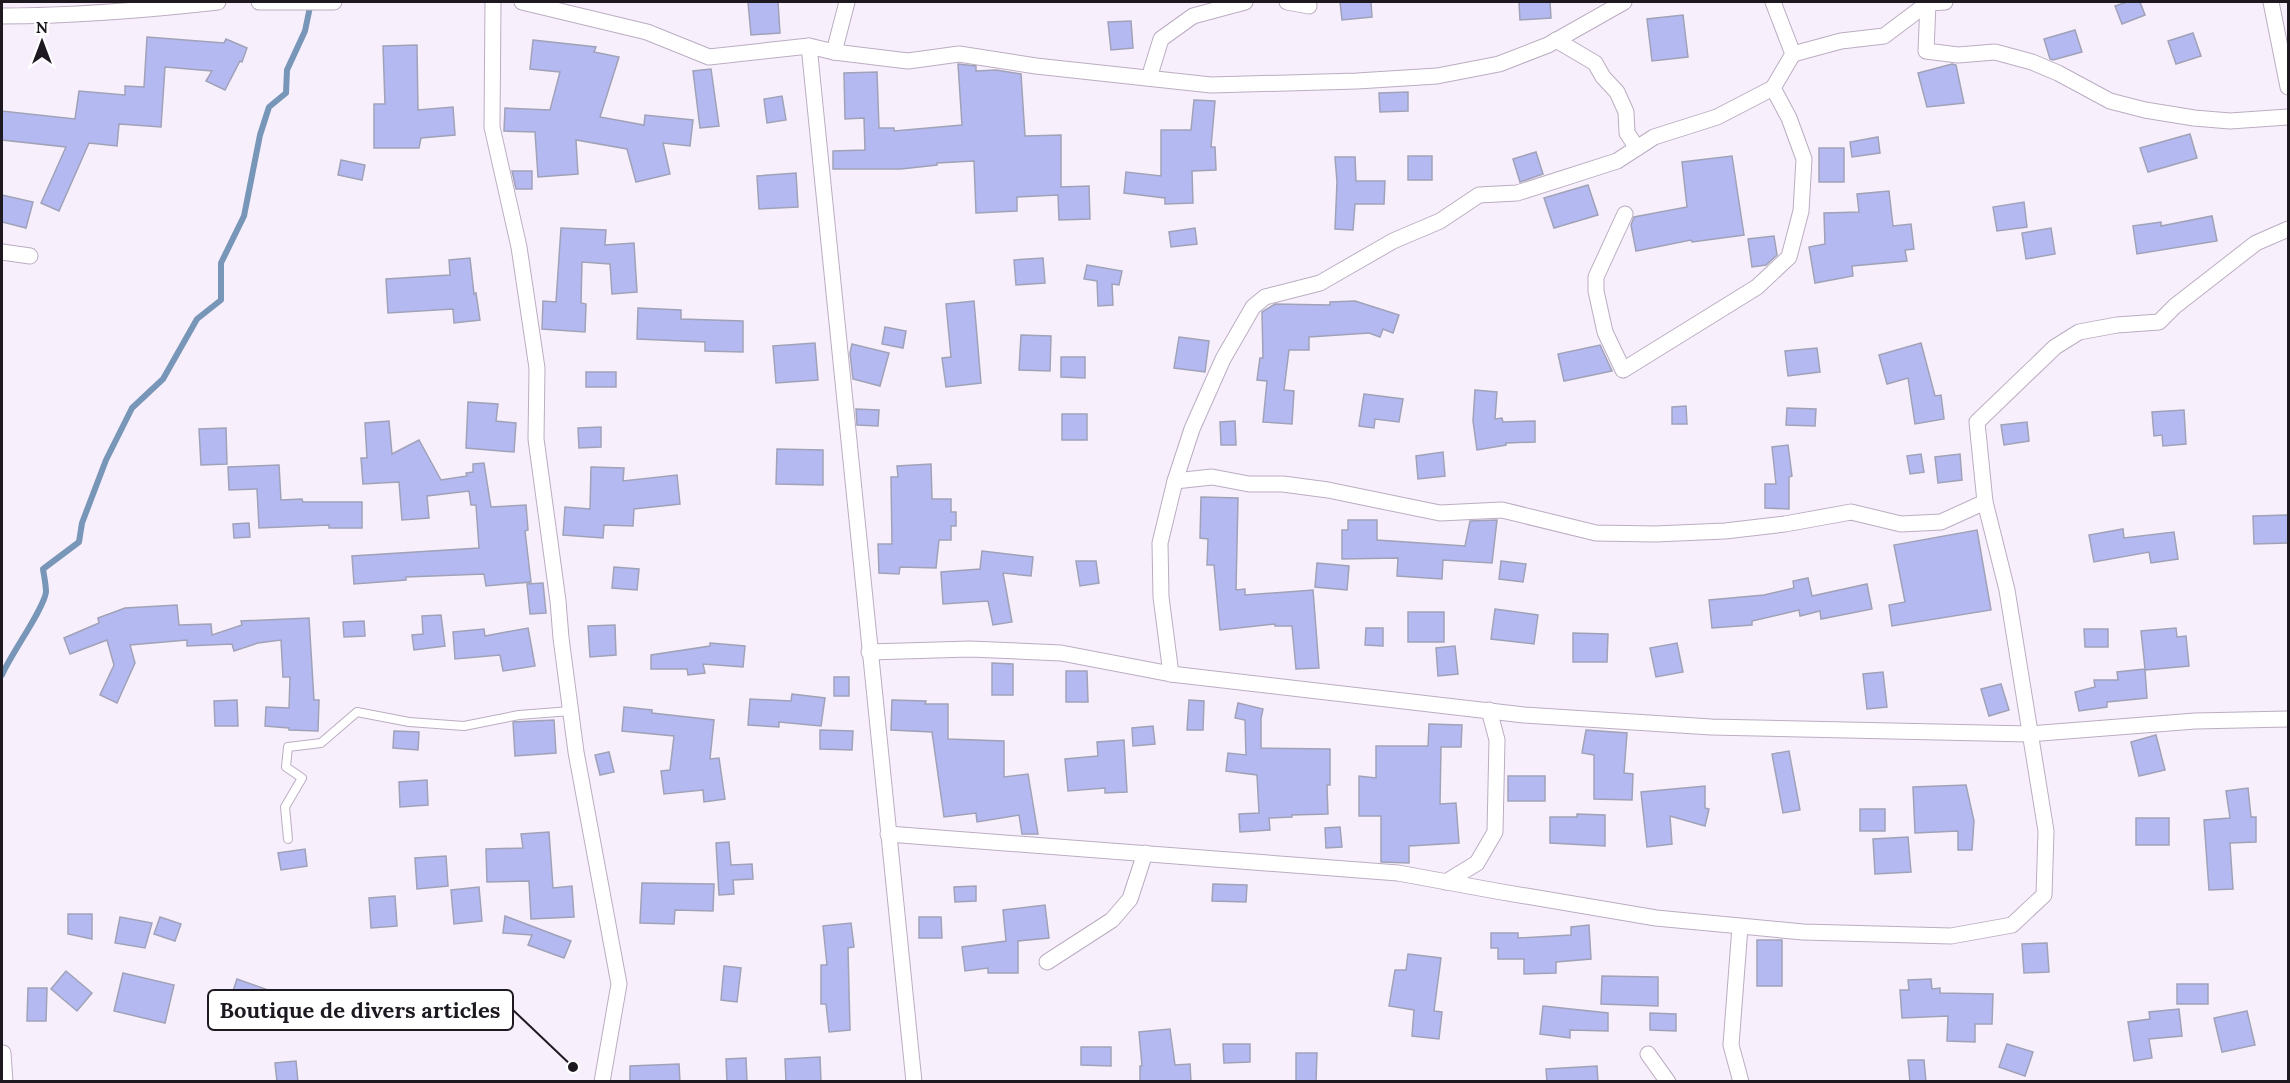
<svg xmlns="http://www.w3.org/2000/svg" width="2290" height="1083" font-family="Lora,serif">
<style>
.lines{fill:none;stroke-linecap:round;stroke-linejoin:round}
.stream{stroke:#7896b8;stroke-width:6}
.building{fill:#b5b9f1;stroke:#a0a2b8;stroke-width:1.5}
.service-casing{stroke:#bbadc2;stroke-width:10}
.minor-casing{stroke:#bbadc2;stroke-width:17}
.service{stroke:#fff;stroke-width:8}
.minor{stroke:#fff;stroke-width:15}
.leader{fill:none;stroke:#1e1921;stroke-width:2}
.callout-dot{fill:#1e1921;stroke:#fff;stroke-width:2}
.callout{fill:#fff;stroke:#1e1921;stroke-width:2}
.callout-label{font-size:22px;text-anchor:middle;font-weight:bold;fill:#1e1921}
</style>
<rect width="100%" height="100%" fill="#f8effc"/>
<g class="lines">
<path class="stream" d="M2 675C10 655 44 609 46 592 46 585 44 576 43 569L79 542 82 523 106 460 132 408 163 379 197 319 221 300V263L244 216 260 135 269 107 286 93 287 70 305 31 311 2"/>
</g>
<g class="building">
<polygon points="748,2 778,2 780,33 751,35"/>
<polygon points="1340,2 1371,2 1372,17 1342,20"/>
<polygon points="1519,2 1550,2 1551,18 1520,20"/>
<polygon points="2127,2 2140,2 2145,15 2122,24 2115,6"/>
<polygon points="1683,15 1688,57 1652,61 1647,19"/>
<polygon points="1131,21 1133,48 1111,50 1108,22"/>
<polygon points="2075,30 2082,52 2053,60 2050,59 2044,39"/>
<polygon points="2193,33 2201,56 2176,64 2168,41"/>
<polygon points="147,37 224,43 226,39 247,48 242,62 240,61 225,90 206,81 212,71 165,67 161,127 119,124 117,146 89,143 59,211 41,203 66,147 2,140 2,111 75,119 79,91 125,95 125,86 144,87"/>
<polygon points="533,40 596,47 594,52 619,57 600,117 644,125 645,115 693,120 690,146 663,143 670,174 636,182 627,149 576,140 578,174 538,177 535,132 504,131 505,108 550,110 560,72 530,69"/>
<polygon points="417,45 418,110 453,107 455,135 421,138 419,148 374,148 374,104 385,104 383,46"/>
<polygon points="958,64 976,66 976,71 996,70 1021,74 1025,136 1061,135 1061,187 1089,186 1090,219 1059,220 1058,195 1017,197 1017,211 976,213 974,161 937,163 937,165 901,169 833,169 833,151 865,150 864,118 845,119 844,73 877,72 879,128 894,128 894,131 962,125"/>
<polygon points="1952,64 1956,65 1964,103 1927,107 1918,73"/>
<polygon points="711,69 719,126 700,128 693,71"/>
<polygon points="1408,92 1408,111 1380,112 1379,93"/>
<polygon points="782,96 786,120 767,123 764,99"/>
<polygon points="1194,100 1215,101 1211,147 1215,147 1216,170 1192,171 1193,203 1165,204 1165,198 1124,193 1126,172 1161,176 1161,130 1191,130"/>
<polygon points="2190,134 2197,158 2148,172 2140,148"/>
<polygon points="1878,137 1880,153 1852,157 1850,142"/>
<rect x="1819" y="148" width="25" height="34"/>
<polygon points="1536,152 1543,174 1520,182 1513,159"/>
<rect x="1408" y="156" width="24" height="24"/>
<polygon points="1732,156 1744,235 1692,242 1691,240 1636,251 1631,225 1634,217 1687,207 1682,162"/>
<polygon points="1335,157 1355,157 1356,181 1385,181 1384,204 1355,204 1353,230 1335,229 1337,182"/>
<polygon points="341,160 365,165 362,180 338,175"/>
<polygon points="512,171 532,171 532,189 516,189"/>
<polygon points="796,173 798,207 759,209 757,176"/>
<polygon points="1588,185 1598,215 1554,228 1544,198"/>
<polygon points="1889,191 1893,226 1911,224 1914,249 1905,250 1907,261 1852,266 1853,276 1815,283 1809,247 1825,244 1824,213 1859,212 1857,194"/>
<polygon points="2,195 33,202 26,228 2,222"/>
<polygon points="2024,202 2027,227 1997,231 1993,207"/>
<polygon points="2212,216 2217,241 2137,254 2133,226 2161,222 2161,226"/>
<polygon points="561,228 606,230 605,245 634,243 637,292 612,294 610,264 582,262 581,303 586,304 585,332 542,329 543,301 556,302"/>
<polygon points="1195,228 1197,244 1171,247 1169,232"/>
<polygon points="2051,228 2055,254 2026,259 2022,233"/>
<polygon points="1774,236 1777,255 1766,265 1752,267 1748,239"/>
<polygon points="470,258 474,294 476,293 480,320 454,323 453,309 388,313 386,279 450,275 449,260"/>
<polygon points="1043,258 1045,283 1016,285 1014,260"/>
<polygon points="1087,265 1122,271 1119,285 1112,284 1113,305 1098,306 1097,281 1084,279"/>
<polygon points="974,301 981,383 946,387 942,358 951,357 946,304"/>
<polygon points="1355,301 1399,315 1393,333 1383,329 1380,337 1369,333 1309,337 1309,350 1289,350 1284,390 1294,391 1292,424 1263,422 1267,381 1257,380 1260,358 1263,358 1262,312 1275,304 1330,305 1330,302"/>
<polygon points="638,308 681,310 681,319 743,321 743,352 705,351 705,342 637,339"/>
<polygon points="885,327 906,331 903,348 882,344"/>
<polygon points="1021,335 1051,336 1050,371 1019,370"/>
<polygon points="1179,337 1209,341 1205,372 1174,368"/>
<polygon points="815,343 818,380 776,383 773,346"/>
<polygon points="1921,343 1935,396 1941,395 1944,419 1915,424 1908,378 1887,384 1879,355"/>
<polygon points="852,344 889,353 880,386 853,379 850,353"/>
<polygon points="1600,345 1612,371 1564,381 1558,354"/>
<polygon points="1817,348 1820,372 1788,376 1785,351"/>
<polygon points="1061,357 1085,357 1085,378 1061,377"/>
<rect x="586" y="372" width="30" height="15"/>
<polygon points="1475,390 1497,392 1495,419 1502,418 1503,422 1535,421 1535,442 1506,443 1506,445 1477,450 1473,421"/>
<polygon points="1364,394 1403,399 1399,422 1375,419 1374,428 1359,426"/>
<polygon points="468,402 498,404 496,421 516,423 514,452 466,448"/>
<polygon points="1686,406 1687,424 1672,424 1672,407"/>
<polygon points="1787,408 1816,409 1815,426 1786,425"/>
<polygon points="856,409 879,410 878,426 857,425"/>
<polygon points="2184,410 2186,444 2163,446 2162,435 2154,436 2152,412"/>
<rect x="1062" y="414" width="25" height="26"/>
<polygon points="389,421 392,454 419,440 441,480 467,476 466,473 473,472 473,464 484,463 491,507 526,505 528,530 525,531 531,582 486,586 484,574 406,577 406,580 354,584 352,556 479,548 476,505 471,505 469,491 427,496 429,518 402,520 399,482 363,484 361,458 367,458 365,423"/>
<polygon points="1235,421 1236,445 1221,445 1220,422"/>
<polygon points="2027,422 2029,441 2004,445 2001,425"/>
<polygon points="601,427 601,447 579,448 578,428"/>
<polygon points="226,428 227,464 201,465 199,429"/>
<polygon points="1788,445 1792,476 1789,477 1789,509 1765,508 1765,484 1776,484 1772,447"/>
<polygon points="777,449 823,450 823,485 776,484"/>
<polygon points="1443,452 1445,476 1418,479 1416,456"/>
<polygon points="1921,454 1924,472 1910,474 1907,456"/>
<polygon points="1960,454 1962,480 1938,483 1935,457"/>
<polygon points="931,464 932,499 951,499 951,512 956,512 956,526 951,526 951,540 939,540 936,568 900,567 899,574 879,573 878,544 892,544 891,477 898,477 897,466"/>
<polygon points="279,465 281,500 302,499 303,502 362,502 362,528 329,528 329,525 259,528 257,489 229,490 228,467"/>
<polygon points="591,467 624,468 623,481 677,475 680,504 634,509 633,526 604,525 603,538 563,535 565,507 590,509"/>
<polygon points="1201,497 1238,498 1236,590 1245,589 1245,595 1313,590 1319,668 1296,669 1292,626 1275,626 1275,624 1220,630 1214,565 1207,565 1208,539 1200,538"/>
<polygon points="2289,515 2289,543 2254,544 2253,516"/>
<polygon points="1348,520 1377,520 1377,540 1465,546 1470,521 1497,520 1492,563 1443,560 1442,579 1397,576 1398,558 1342,559 1342,530 1348,530"/>
<polygon points="249,523 250,537 234,538 233,524"/>
<polygon points="2123,529 2124,538 2174,532 2178,559 2151,563 2149,552 2094,562 2089,535"/>
<polygon points="1977,530 1991,610 1892,626 1889,605 1905,602 1894,545"/>
<polygon points="982,551 1033,557 1031,576 1003,573 1012,622 993,625 988,601 943,604 941,572 980,569"/>
<polygon points="1076,561 1096,561 1099,583 1080,586"/>
<polygon points="1501,561 1526,564 1523,582 1499,579"/>
<polygon points="1317,563 1349,566 1347,590 1315,587"/>
<polygon points="614,567 639,569 637,590 612,588"/>
<polygon points="1808,578 1812,596 1867,584 1872,609 1821,619 1820,611 1800,616 1799,610 1752,621 1752,625 1712,628 1709,600 1764,595 1794,588 1793,581"/>
<polygon points="543,583 546,613 530,614 527,584"/>
<polygon points="177,605 179,625 211,624 212,635 242,625 241,621 309,618 314,700 319,700 318,731 289,730 289,728 265,726 266,707 289,708 290,677 283,677 281,640 258,643 234,651 232,644 187,646 187,640 130,645 135,663 117,703 100,695 114,665 107,640 70,654 64,638 99,623 98,618 125,608"/>
<polygon points="1495,609 1538,615 1534,644 1491,639"/>
<rect x="1408" y="612" width="36" height="30"/>
<polygon points="441,615 445,646 414,650 412,635 423,634 422,616"/>
<polygon points="364,621 365,636 344,637 343,622"/>
<polygon points="615,625 616,655 590,657 588,626"/>
<polygon points="528,628 535,666 503,671 500,655 455,659 453,632 484,629 485,636"/>
<polygon points="1366,628 1383,628 1383,646 1365,645"/>
<polygon points="2176,628 2177,637 2186,636 2189,666 2145,670 2147,698 2107,702 2107,707 2079,711 2075,692 2095,687 2094,680 2118,680 2117,672 2145,669 2141,631"/>
<polygon points="2084,629 2108,629 2108,647 2085,647"/>
<polygon points="1573,633 1608,634 1607,662 1573,662"/>
<polygon points="710,643 745,646 743,667 703,664 705,673 688,675 687,669 651,669 651,655 710,646"/>
<polygon points="1677,643 1683,672 1656,677 1650,648"/>
<polygon points="1455,646 1458,674 1438,676 1436,648"/>
<polygon points="992,663 1013,664 1013,695 992,695"/>
<polygon points="1066,671 1087,671 1088,702 1066,702"/>
<polygon points="1883,672 1887,707 1867,709 1863,674"/>
<rect x="834" y="677" width="15" height="19"/>
<polygon points="2001,684 2009,710 1989,716 1981,689"/>
<polygon points="792,694 825,698 821,726 779,722 779,727 748,725 750,699 791,701"/>
<polygon points="237,700 238,726 215,726 214,701"/>
<polygon points="892,700 926,701 925,704 948,704 948,739 1004,741 1004,777 1028,774 1038,834 1022,834 1019,815 977,822 976,813 944,817 932,732 891,730"/>
<polygon points="1189,700 1204,701 1203,730 1187,730"/>
<polygon points="1238,703 1263,709 1261,718 1261,748 1330,749 1330,785 1327,785 1328,814 1292,815 1292,817 1269,818 1270,830 1240,832 1239,814 1259,813 1257,775 1226,771 1228,753 1246,755 1245,720 1235,718"/>
<polygon points="624,707 652,710 652,713 714,720 710,759 719,758 725,799 704,802 703,790 664,794 661,771 670,770 674,736 622,731"/>
<polygon points="554,720 556,753 515,756 513,722"/>
<polygon points="1429,724 1462,725 1461,747 1441,747 1440,804 1456,803 1459,843 1409,846 1409,863 1381,862 1381,816 1359,816 1359,776 1376,778 1376,746 1428,746"/>
<polygon points="1153,726 1155,744 1133,746 1132,728"/>
<polygon points="820,730 853,731 852,750 820,749"/>
<polygon points="1586,730 1627,733 1624,773 1633,774 1632,800 1594,799 1594,755 1582,753"/>
<polygon points="394,731 419,732 418,750 393,748"/>
<polygon points="2156,735 2165,770 2139,776 2131,742"/>
<polygon points="1124,740 1127,792 1105,793 1105,788 1068,791 1065,759 1098,756 1097,742"/>
<polygon points="1789,751 1800,810 1783,813 1772,754"/>
<polygon points="609,752 614,772 600,775 595,755"/>
<rect x="1508" y="776" width="37" height="25"/>
<polygon points="427,780 428,805 400,807 399,782"/>
<polygon points="1966,785 1974,821 1972,850 1958,850 1958,831 1915,833 1913,787"/>
<polygon points="1705,786 1705,808 1709,809 1705,826 1670,816 1672,844 1647,847 1641,792"/>
<polygon points="2248,788 2251,817 2256,817 2256,842 2230,843 2233,889 2209,890 2204,820 2230,818 2226,791"/>
<rect x="1860" y="809" width="25" height="22"/>
<polygon points="1577,814 1605,815 1605,846 1550,843 1550,817 1577,817"/>
<rect x="2136" y="818" width="33" height="27"/>
<polygon points="1340,827 1342,847 1326,848 1325,828"/>
<polygon points="549,832 553,888 572,886 574,917 531,919 529,881 487,882 486,849 523,848 521,834"/>
<polygon points="1908,837 1911,872 1875,874 1873,839"/>
<polygon points="729,842 731,865 752,864 753,879 733,880 734,894 719,895 716,843"/>
<polygon points="305,849 307,866 281,870 278,853"/>
<polygon points="446,856 448,886 417,889 415,858"/>
<polygon points="642,883 714,884 713,911 675,910 674,924 640,923"/>
<polygon points="1213,884 1247,885 1246,902 1212,901"/>
<polygon points="976,886 976,901 955,902 954,887"/>
<polygon points="479,887 482,921 454,924 451,890"/>
<polygon points="395,896 397,926 371,928 369,898"/>
<polygon points="1045,905 1049,938 1018,941 1018,973 988,973 988,968 965,971 962,947 1006,941 1003,910"/>
<polygon points="68,914 92,914 92,939 68,934"/>
<polygon points="505,916 571,941 564,958 528,945 532,935 503,933"/>
<polygon points="120,917 152,923 145,948 115,943"/>
<polygon points="160,917 181,924 175,941 154,934"/>
<polygon points="919,917 941,917 942,938 919,938"/>
<polygon points="851,923 854,947 848,948 850,1030 829,1032 826,1004 821,1004 821,965 827,965 823,926"/>
<polygon points="1589,925 1591,959 1556,962 1556,973 1524,974 1524,959 1498,959 1498,948 1491,948 1491,933 1518,933 1518,938 1571,935 1571,927"/>
<rect x="1757" y="940" width="25" height="46"/>
<polygon points="2047,943 2049,972 2024,973 2022,944"/>
<polygon points="1408,954 1441,958 1434,1011 1442,1012 1439,1039 1412,1036 1414,1010 1389,1006 1395,970 1406,970"/>
<polygon points="724,966 741,968 737,1002 721,1000"/>
<polygon points="66,971 92,993 77,1011 51,989"/>
<polygon points="123,973 174,985 165,1023 114,1011"/>
<polygon points="1602,976 1658,977 1658,1006 1601,1004"/>
<polygon points="237,979 271,991 257,1029 224,1018"/>
<polygon points="1931,979 1932,989 1940,988 1940,993 1993,994 1992,1024 1975,1024 1975,1042 1947,1041 1948,1016 1902,1018 1900,990 1909,990 1908,980"/>
<rect x="2177" y="984" width="31" height="20"/>
<polygon points="28,988 47,988 46,1021 27,1021"/>
<polygon points="1543,1006 1608,1013 1608,1031 1570,1030 1570,1038 1540,1034"/>
<polygon points="2179,1009 2182,1036 2149,1039 2152,1058 2134,1061 2128,1022 2150,1019 2149,1012"/>
<polygon points="2247,1011 2255,1045 2222,1052 2214,1018"/>
<polygon points="1650,1013 1676,1014 1676,1031 1650,1030"/>
<polygon points="1170,1029 1175,1065 1190,1064 1191,1082 1140,1082 1140,1066 1142,1066 1139,1032"/>
<polygon points="1223,1044 1250,1044 1250,1062 1224,1063"/>
<polygon points="2007,1044 2033,1052 2025,1076 1999,1067"/>
<polygon points="1081,1047 1111,1047 1111,1066 1081,1065"/>
<polygon points="1296,1053 1317,1053 1316,1082 1296,1082"/>
<polygon points="820,1057 821,1082 786,1082 785,1059"/>
<polygon points="746,1058 747,1082 727,1082 726,1059"/>
<polygon points="1908,1060 1924,1060 1926,1082 1910,1082"/>
<polygon points="296,1061 298,1082 277,1082 275,1063"/>
<polygon points="679,1064 680,1082 630,1082 630,1066"/>
<polygon points="1597,1066 1598,1082 1547,1082 1546,1069"/>
</g>
<g class="lines">
<defs>
<polyline id="service" points="288,839 285,807 302,778 286,767 288,747 321,743 357,712 409,722 464,726 519,715 571,711"/>
<g id="minor">
<polyline points="259,2 334,2"/>
<polyline points="493,2 492,127 519,247 537,368 536,439 558,601 561,638 576,752 619,984 602,1082"/>
<polyline points="522,2 647,32 709,57 809,46 834,52 908,61 959,54 1036,66 1211,85 1357,81 1437,76 1499,64 1548,45 1624,2"/>
<polyline points="1287,2 1309,6"/>
<polyline points="2271,2 2288,87"/>
<polyline points="1928,3 1926,51 1958,55 1995,52 2032,62 2058,73 2110,101 2145,110 2194,118 2230,121 2288,117"/>
<path d="M2 16C74 16 146 10 218 2"/>
<polyline points="1556,40 1595,63 1603,77 1617,92 1626,112 1627,133 1637,148"/>
<polyline points="809,46 914,1082"/>
<polyline points="834,52 847,2"/>
<polyline points="1793,54 1841,41 1884,36 1928,3 1945,2"/>
<polyline points="1149,78 1161,39 1193,16 1245,2"/>
<polyline points="1625,214 1596,277 1596,291 1605,332 1623,370 1757,287 1789,257 1801,211 1804,159 1789,118 1773,88"/>
<polyline points="2,252 30,256"/>
<polyline points="1175,481 1212,477 1249,484 1283,484 1328,490 1440,513 1502,510 1596,533 1655,534 1725,531 1785,524 1851,512 1901,524 1941,522 1985,502"/>
<polyline points="869,652 970,649 1061,653 1171,674 1524,715 1711,727 2029,734 2195,721 2288,719"/>
<polyline points="1171,674 1161,597 1160,543 1175,481 1192,429 1223,359 1253,307 1265,297 1320,283 1393,241 1440,221 1479,195 1517,193 1617,161 1654,137 1717,117 1773,88 1793,54 1773,2"/>
<polyline points="888,834 1398,873 1496,891 1656,918 1803,932 1951,936 2012,925 2044,895 2046,831 2007,590 1985,502 1977,422 2055,347 2079,332 2117,325 2159,322 2175,306 2256,243 2288,229"/>
<polyline points="1446,882 1477,863 1495,832 1497,740 1489,710"/>
<polyline points="1740,927 1731,1045 1741,1082"/>
<polyline points="1047,962 1112,920 1130,899 1145,853"/>
<polyline points="3,1053 5,1082"/>
<polyline points="1648,1054 1668,1082"/>
</g>
</defs>
<use href="#service" class="service-casing"/>
<use href="#minor" class="minor-casing"/>
<use href="#service" class="service"/>
<use href="#minor" class="minor"/>
</g>
<path class="leader" d="M573 1067L513 1010"/>
<circle class="callout-dot" cx="573" cy="1067" r="6"/>
<rect class="callout" x="208" y="990" width="305" height="40" rx="6"/>
<g class="callout-label">
<text x="360" y="1018">Boutique de divers articles</text>
</g>
<rect width="2290" height="1083" fill="none" stroke="#1e1921" stroke-width="6"/>
<g transform="translate(42 42)" stroke="#ffffff" stroke-width="4.5" paint-order="stroke">
<path d="M0-4.5L10 22L0 15L-10 22Z" fill="#1e1921"/>
<text y="-9" font-size="16" font-weight="bold" text-anchor="middle" fill="#1e1921">N</text>
</g>
</svg>
